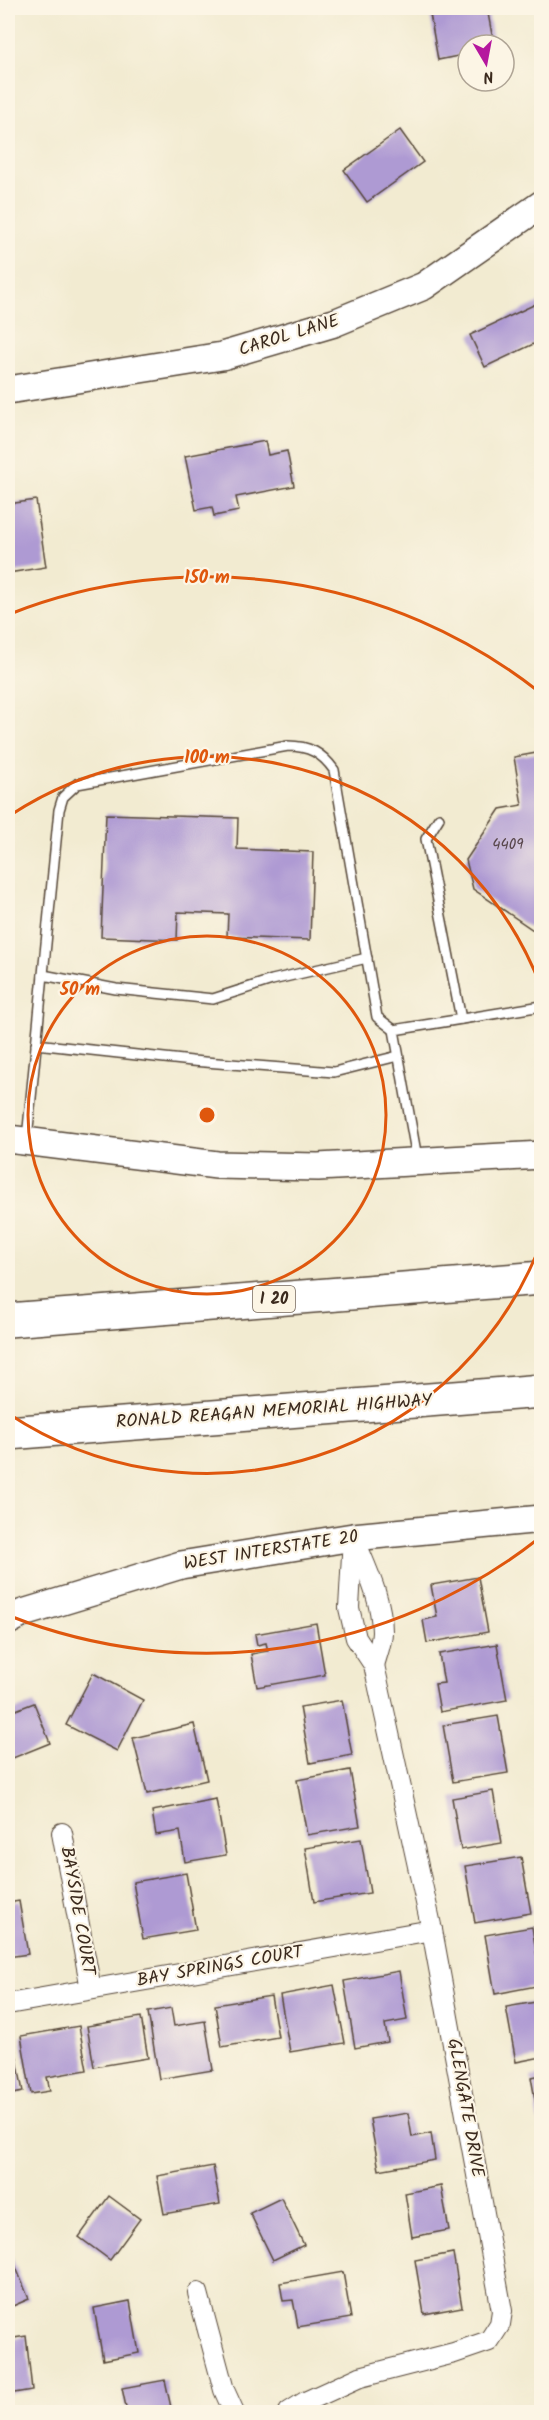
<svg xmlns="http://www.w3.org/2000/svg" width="549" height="2420" font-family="Kalam,sans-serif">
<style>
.building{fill:#ae9ad3}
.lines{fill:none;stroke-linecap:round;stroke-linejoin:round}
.lane-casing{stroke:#564739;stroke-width:12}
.street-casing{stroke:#564739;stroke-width:22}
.secondary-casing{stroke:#564739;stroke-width:30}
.highway-casing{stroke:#564739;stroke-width:36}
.lane{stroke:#fff;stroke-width:9}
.street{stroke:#fff;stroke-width:20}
.secondary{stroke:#fff;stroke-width:27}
.highway{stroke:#fff;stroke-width:33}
.ring{fill:none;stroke:#df570d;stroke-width:3}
.labels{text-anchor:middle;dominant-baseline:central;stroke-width:4.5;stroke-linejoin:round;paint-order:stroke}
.number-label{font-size:15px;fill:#58464b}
.shield{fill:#fcf5e5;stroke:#75675a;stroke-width:1.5}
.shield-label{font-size:16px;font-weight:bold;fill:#3b2a1e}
.street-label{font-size:18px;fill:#3b2a1e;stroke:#fcf5e5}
.centre{fill:#df570d;stroke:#fcf5e5;stroke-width:3}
.ring-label{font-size:18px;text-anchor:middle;font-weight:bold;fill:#df570d;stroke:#fcf5e5;stroke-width:4.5;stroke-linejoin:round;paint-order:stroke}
</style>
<rect width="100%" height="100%" fill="#fcf5e5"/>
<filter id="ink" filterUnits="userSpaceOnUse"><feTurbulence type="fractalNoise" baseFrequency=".0167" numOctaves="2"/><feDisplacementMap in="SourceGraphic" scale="12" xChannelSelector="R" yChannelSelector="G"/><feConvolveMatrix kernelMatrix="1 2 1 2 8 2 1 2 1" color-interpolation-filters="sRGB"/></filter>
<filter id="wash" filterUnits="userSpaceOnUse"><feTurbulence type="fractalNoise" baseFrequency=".008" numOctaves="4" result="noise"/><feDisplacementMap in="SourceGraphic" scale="24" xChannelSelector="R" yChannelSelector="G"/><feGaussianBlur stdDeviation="1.35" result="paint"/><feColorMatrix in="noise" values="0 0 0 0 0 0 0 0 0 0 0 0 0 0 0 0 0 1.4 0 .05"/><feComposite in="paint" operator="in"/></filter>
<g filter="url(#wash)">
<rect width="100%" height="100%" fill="#f2ebd1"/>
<g id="blocks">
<g class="building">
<polygon points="429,8 487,8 494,45 468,45 468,54 438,60"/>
<polygon points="400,130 423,162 367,202 344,170"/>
<polygon points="542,301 542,340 485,367 470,335"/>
<polygon points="265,441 268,455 287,451 294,486 236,497 239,511 214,516 212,507 196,510 185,456"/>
<polygon points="36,500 46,567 8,573 8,504"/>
<polygon points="542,752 542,936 473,889 466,860 500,809 522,805 514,757"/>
<polygon points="106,814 238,818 237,849 313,852 310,940 227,937 228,914 178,912 177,940 101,937"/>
<polygon points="478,1577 488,1632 427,1643 423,1620 437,1617 431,1585"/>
<polygon points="316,1623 325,1675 257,1687 251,1654 268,1651 266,1643 257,1645 255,1634"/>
<polygon points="497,1644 507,1700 440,1712 435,1684 444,1683 439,1654"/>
<polygon points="93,1673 143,1700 117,1751 66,1725"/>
<polygon points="342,1700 352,1755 310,1763 300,1707"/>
<polygon points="34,1703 50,1743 8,1760 8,1713"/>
<polygon points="498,1716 508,1773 453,1782 443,1725"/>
<polygon points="194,1724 207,1780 147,1794 133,1738"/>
<polygon points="350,1770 360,1826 307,1835 297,1780"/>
<polygon points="493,1791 502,1843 461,1850 452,1798"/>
<polygon points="216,1799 226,1855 185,1862 180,1831 156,1835 152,1811"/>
<polygon points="361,1839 370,1893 314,1902 305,1848"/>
<polygon points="521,1857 531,1913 475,1923 465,1866"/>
<polygon points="186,1873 196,1930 143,1939 133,1882"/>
<polygon points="19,1901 28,1954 8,1957 8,1903"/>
<polygon points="532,1927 538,1963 542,1962 542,1985 495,1994 485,1935"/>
<polygon points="399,1971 407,2020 385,2024 388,2042 355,2048 344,1981"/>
<polygon points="334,1985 345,2043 290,2052 280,1995"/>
<polygon points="271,1996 278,2037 222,2047 215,2005"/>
<polygon points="542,2001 542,2057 516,2062 506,2007"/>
<polygon points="171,2008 174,2026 205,2021 213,2070 159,2079 148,2012"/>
<polygon points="141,2017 148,2058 94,2067 87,2026"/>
<polygon points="79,2026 87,2070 47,2077 50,2091 31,2094 21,2036"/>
<polygon points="13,2038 23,2092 8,2095 8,2039"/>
<polygon points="542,2075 542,2127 540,2127 531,2077"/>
<polygon points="408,2113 412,2137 431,2133 435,2160 379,2170 370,2119"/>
<polygon points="213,2166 220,2204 164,2214 157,2176"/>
<polygon points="441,2186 449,2230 412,2237 405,2193"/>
<polygon points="109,2196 140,2219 110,2260 79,2237"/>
<polygon points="281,2198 304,2245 273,2260 250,2213"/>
<polygon points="8,2248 29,2299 8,2308"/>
<polygon points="453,2253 462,2307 424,2314 415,2260"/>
<polygon points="343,2272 351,2318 298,2327 293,2300 283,2301 280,2283"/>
<polygon points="130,2301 139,2353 103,2360 94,2308"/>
<polygon points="26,2336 32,2390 8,2394 8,2339"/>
<polygon points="165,2380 172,2412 127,2412 122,2388"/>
</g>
</g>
</g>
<g filter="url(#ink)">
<use href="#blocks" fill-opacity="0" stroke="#564739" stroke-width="1.5"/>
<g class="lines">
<defs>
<g id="lane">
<polyline points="439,818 426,839 461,1019"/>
<polyline points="43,975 116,989 213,999 272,980 367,958"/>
<polyline points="36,1044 192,1061 334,1072 398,1056"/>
<path d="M27 1139 59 810 63 797 77 784 288 746C309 746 322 753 334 770L377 1017 394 1030"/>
<polyline points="417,1158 394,1030 542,1006"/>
</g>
<g id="street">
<path d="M355 1541C367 1570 382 1600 382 1632 382 1642 377 1655 374 1665"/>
<polyline points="62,1833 91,1989"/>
<polyline points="8,2004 432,1930"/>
<polyline points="198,2293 224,2390 234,2412"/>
<polyline points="289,2412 305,2402 360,2377 454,2353 489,2341 500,2324 502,2311 432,1930 374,1665 356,1638 349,1608 353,1537"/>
</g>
<g id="secondary">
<polyline points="8,390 222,356 334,323 424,286 542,204"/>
<polyline points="8,1139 217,1165 318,1167 542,1155"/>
<polyline points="8,1621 23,1613 181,1565 353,1537 542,1519"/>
</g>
<g id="highway">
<polyline points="8,1320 542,1278"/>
<polyline points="8,1433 542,1391"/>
</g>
</defs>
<use href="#lane" class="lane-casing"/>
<use href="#street" class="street-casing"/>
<use href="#secondary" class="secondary-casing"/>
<use href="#highway" class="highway-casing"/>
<use href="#lane" class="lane"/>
<use href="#street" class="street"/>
<use href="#secondary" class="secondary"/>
<use href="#highway" class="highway"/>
</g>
</g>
<g class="ring">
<circle cx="207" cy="1115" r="179"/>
<path d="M541 1243A358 358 0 0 1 9 1414M9 816A358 358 0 0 1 541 987"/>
<path d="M538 1539A538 538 0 0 1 10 1616M10 614A538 538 0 0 1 538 691"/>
</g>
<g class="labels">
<g class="number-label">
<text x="508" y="845">4409</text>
</g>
<rect class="shield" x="253" y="1286" width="42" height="26" rx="4.5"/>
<g class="shield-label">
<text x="274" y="1299">I 20</text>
</g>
<g class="street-label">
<text transform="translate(289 336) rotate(-17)">CAROL LANE</text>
<text transform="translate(274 1412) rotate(-4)">RONALD REAGAN MEMORIAL HIGHWAY</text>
<text transform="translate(271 1551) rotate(-9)">WEST INTERSTATE 20</text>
<text transform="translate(77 1911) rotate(80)">BAYSIDE COURT</text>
<text transform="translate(220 1967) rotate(-10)">BAY SPRINGS COURT</text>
<text transform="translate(465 2108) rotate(80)">GLENGATE DRIVE</text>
</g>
</g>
<circle cx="207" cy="1115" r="9" class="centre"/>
<g class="ring-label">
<text x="207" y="583">150 m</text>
<text x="207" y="763">100 m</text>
<text x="80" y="995">50 m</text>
</g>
<rect width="549" height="2420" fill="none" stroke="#fcf5e5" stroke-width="30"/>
<g transform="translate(486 63) rotate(170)"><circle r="28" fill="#fcf5e5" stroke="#afa495" stroke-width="1.5"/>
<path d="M0-4.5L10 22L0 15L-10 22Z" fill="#b5179e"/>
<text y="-9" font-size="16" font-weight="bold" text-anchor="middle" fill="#3b2a1e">N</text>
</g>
</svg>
